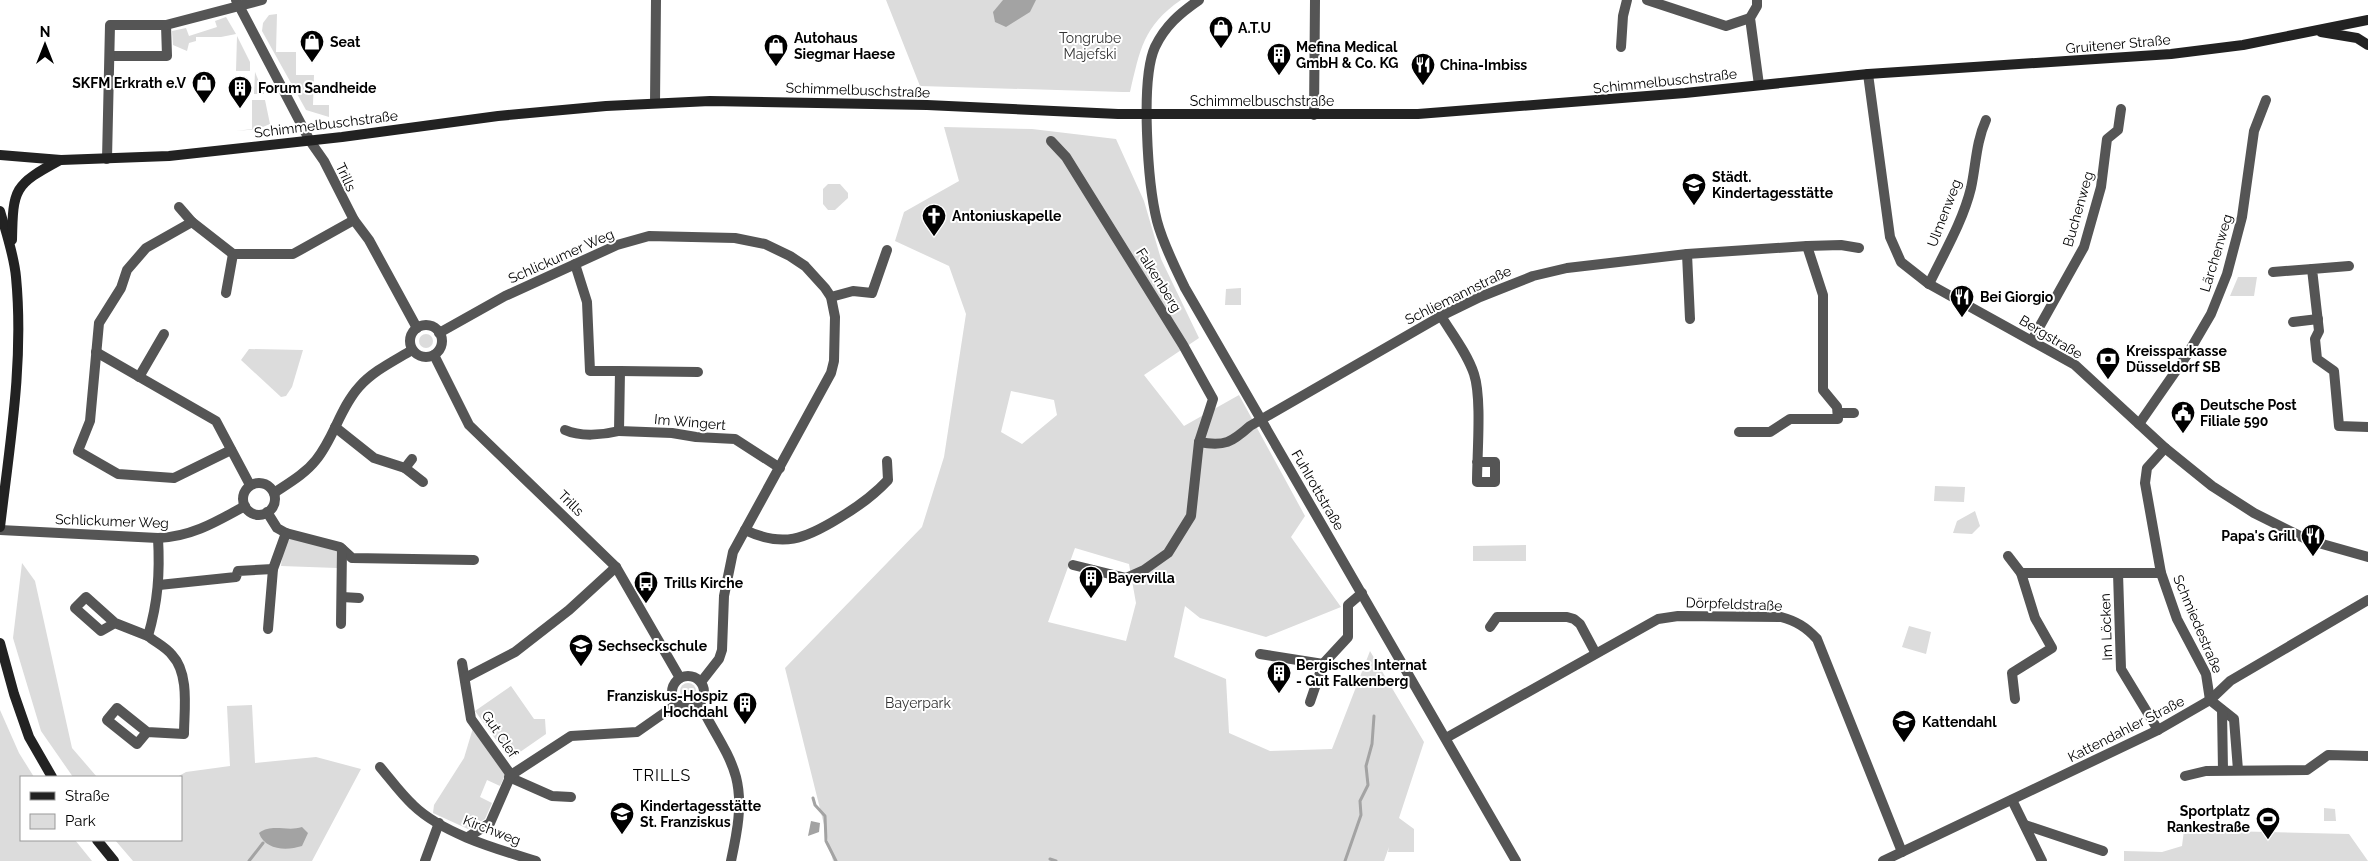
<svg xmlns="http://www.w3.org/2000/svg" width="2368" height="861" font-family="Raleway,sans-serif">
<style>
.green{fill:#dcdcdc;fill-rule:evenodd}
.water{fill:#a3a3a3}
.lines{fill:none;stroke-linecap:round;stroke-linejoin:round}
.stream{stroke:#a3a3a3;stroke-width:3}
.minor{stroke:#555;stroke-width:10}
.tertiary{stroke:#555;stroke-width:10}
.secondary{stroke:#222;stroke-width:10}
.labels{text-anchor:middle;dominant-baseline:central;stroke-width:4;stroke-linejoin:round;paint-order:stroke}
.poi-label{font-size:14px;font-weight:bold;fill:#000;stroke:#fff;text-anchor:start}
.park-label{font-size:14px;fill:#333;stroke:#fff}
.street-label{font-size:14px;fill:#000;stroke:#fff}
.quarter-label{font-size:16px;letter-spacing:1px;fill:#000;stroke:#fff}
</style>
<rect width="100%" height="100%" fill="#fff"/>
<g class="green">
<path d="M886 0H1181C1143 26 1140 50 1130 92H1123L920 86Z"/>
<polygon points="277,14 276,52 296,52 296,75 314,75 313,105 329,105 329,117 306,110 262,31 263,23 269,15"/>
<polygon points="226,17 236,34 221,37 196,37 196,41 189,43 187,51 173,45 172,31 186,28 189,36 217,27 215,21"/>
<polygon points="237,36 250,62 250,71 236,71"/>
<polygon points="255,72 264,94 254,94"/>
<polygon points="252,100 265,100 270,124 258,129 236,131 252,129"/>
<path d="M944 127 1032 129 1116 139 1144 201 1161 259 1199 338 1144 375 1184 426 1239 395 1305 516 1291 537 1341 607 1266 637 1200 618 1185 606 1174 657 1226 679 1229 733 1270 751 1332 749 1370 651 1424 742 1399 818 1414 829V852H1388L1389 847 1384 861H833L785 668 922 527 944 457 966 314 949 266 895 241 904 212 959 181ZM1011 391 1054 400 1057 415 1022 444 1001 432ZM1075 548 1129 564 1136 603 1126 641 1048 622Z"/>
<polygon points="828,184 840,184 848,193 848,198 835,210 828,210 823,204 823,189"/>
<polygon points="2238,277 2257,277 2254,296 2230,296"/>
<polygon points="1241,288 1241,305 1225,305 1226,289"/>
<circle cx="426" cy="341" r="7"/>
<polygon points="249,349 303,350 292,387 286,396 281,397 241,360"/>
<polygon points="1935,486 1965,487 1964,502 1934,501"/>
<polygon points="1975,511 1980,526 1972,534 1953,533 1957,521"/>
<polygon points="290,538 338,551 337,568 281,566 283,550"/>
<polygon points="1526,545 1526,561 1473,561 1473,546"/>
<polygon points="22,563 35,581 72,748 97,777 73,777 41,731 13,638"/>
<polygon points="1909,626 1931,632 1926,654 1902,647"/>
<circle cx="688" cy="691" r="8"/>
<polygon points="511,686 534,719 545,719 546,734 510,759 475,711"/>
<polygon points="252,705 255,763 316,757 361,769 312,861 133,861 115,840 181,840 181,777 177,777 186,772 230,766 227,706"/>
<polygon points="0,710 19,753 34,777 21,777 21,840 75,840 92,861 0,861"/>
<polygon points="473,728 506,773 500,786 487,780 480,797 492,803 485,819 468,829 433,813 434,805 464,758"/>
<polygon points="2324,808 2335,809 2336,821 2324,821"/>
<polygon points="2184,830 2349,834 2368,861 2124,861 2124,851 2162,852 2182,846"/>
</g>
<g class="water">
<polygon points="1003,0 1036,0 1030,12 1006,27 995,22 993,12"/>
<polygon points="811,821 820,823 819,832 808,836"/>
<path d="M302 827 308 833 302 846C286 851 265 850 259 833 272 823 287 832 302 827Z"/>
</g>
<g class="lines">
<g class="stream">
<polyline points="813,798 815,805 825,816 826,841 836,861"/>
<polyline points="1050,859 1056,861"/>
<polyline points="249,861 263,843"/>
<polyline points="1345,861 1361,815 1360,801 1368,785 1366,766 1372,744 1374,716"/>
</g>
<g class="minor">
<polyline points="236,0 310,141 324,161 354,220 369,240 417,328"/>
<polyline points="1647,0 1726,26 1750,18"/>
<polyline points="1757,0 1757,6 1750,18 1759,85"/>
<polyline points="1621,47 1623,16 1627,0"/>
<polyline points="110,56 167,56 166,25"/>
<polyline points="1868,74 1890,237 1901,262 1929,284 2075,365 2165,448 2212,486 2254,513 2308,540 2368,557"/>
<polyline points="655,103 656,0"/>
<polyline points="1314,115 1315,0"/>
<polyline points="1051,141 1066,157 1183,345 1213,399 1199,442 1191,516 1168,553 1144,570 1126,578 1073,565"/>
<polyline points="107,159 110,25 166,25 262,0"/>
<polyline points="179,207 192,222"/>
<polyline points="1687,254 1690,319"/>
<polyline points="575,264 587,302 590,371 620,371 619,431 672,433 696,437 735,439 780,468"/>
<polyline points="2349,266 2312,269 2319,331 2315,339 2317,359 2334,371 2339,426 2368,427"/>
<polyline points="2273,272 2312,269"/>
<path d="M1929 284C1944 253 1963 221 1971 188 1976 165 1976 142 1986 120"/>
<polyline points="226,293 233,254"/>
<polyline points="831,297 853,291 872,293 887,250"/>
<path d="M1441 316C1452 334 1467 353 1474 374 1482 398 1477 454 1477 482H1495V462H1477"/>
<polyline points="2293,322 2318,319"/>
<circle cx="426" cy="341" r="16"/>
<polyline points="439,333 505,296 617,245 649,236 735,238 765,244 790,256 805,266 825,288 831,297 835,317 834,361 831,373 733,552 724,596 722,650 719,659 701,682"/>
<polyline points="2032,340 2084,247 2101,187 2107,139 2118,130 2121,109"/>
<polyline points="96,352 216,421 250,485"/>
<polyline points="434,355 469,425 616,567 680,678"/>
<polyline points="620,371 698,372"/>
<polyline points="139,377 164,334"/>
<polyline points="1838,413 1854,413"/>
<polyline points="2139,424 2187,355 2211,314 2227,274 2242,217 2254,131 2266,100"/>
<polyline points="335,427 374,458 405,468 412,459"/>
<path d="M565 430C580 437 603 435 619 431"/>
<polyline points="1739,432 1770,432 1790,419 1838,419 1837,407 1823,390 1823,295 1807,246"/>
<path d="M1199 442C1225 447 1232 442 1250 426L1441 316 1480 297 1533 276 1567 268 1687 254 1807 246 1841 245 1859 248"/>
<polyline points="2165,448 2147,468 2145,483 2161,573 2177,619 2206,674 2210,700 2234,719 2238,770"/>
<polyline points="231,450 174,478 118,474 78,451 90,421 99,323 121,288 127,270 146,248 192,222 233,254 293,254 354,220"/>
<polyline points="405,468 423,482"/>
<circle cx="259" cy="499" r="16"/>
<path d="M274 493C289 483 305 474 316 460 334 438 340 408 359 387 373 371 394 361 412 350"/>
<polyline points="267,512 277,528 286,533 340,547 352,558 474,560"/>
<path d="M0 530 158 538C191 537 216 522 245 506"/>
<path d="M745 530C783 548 805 539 839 518 856 508 874 495 888 480L887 461"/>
<polyline points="2008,556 2021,573 2035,618 2052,648 2012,673 2015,699"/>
<polyline points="2021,573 2161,573"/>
<polyline points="2118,573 2121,669 2158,730"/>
<polyline points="159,585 236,577 238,571 273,569"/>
<polyline points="342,597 359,598"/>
<polyline points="115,623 101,631 75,608 86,597 115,623 148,636"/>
<polyline points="341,624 342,549"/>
<polyline points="1490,627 1497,617 1567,617 1574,619 1580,624 1595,652"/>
<polyline points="268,629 273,569 286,533"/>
<polyline points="1260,654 1323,664 1348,637 1348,605 1362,593"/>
<polyline points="462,663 471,719 511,775"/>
<circle cx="688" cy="692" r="16"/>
<polyline points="465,678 515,652 569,610 616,567"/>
<polyline points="1310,702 1323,664"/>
<path d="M700 704C711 728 729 751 736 777 743 804 737 833 731 861"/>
<polyline points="2222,710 2223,770"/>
<path d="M147 732 137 744 107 720 117 708 147 732 184 734C184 711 190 674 172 655 166 647 155 642 148 636 158 602 160 573 158 538"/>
<path d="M1446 738 1658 619 1678 616 1781 617C1796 621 1806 627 1817 639L1902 852"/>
<path d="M380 767C391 780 401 794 413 805 443 834 497 849 536 861"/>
<polyline points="2185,776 2206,771 2307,770 2328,755 2368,756"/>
<polyline points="509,777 552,796 571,797"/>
<polyline points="2012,800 2042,861"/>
<polyline points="2025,825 2103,851"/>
<polyline points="468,837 490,823 511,775 571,736 637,732 677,704"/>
<polyline points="425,861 439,823"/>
</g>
<g class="tertiary">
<path d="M1199 0C1180 13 1165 26 1155 47 1140 80 1148 185 1157 221 1163 244 1175 267 1185 288L1516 861"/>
<polyline points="1883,861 2158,730 2210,700 2230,681 2368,600"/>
</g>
<g class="secondary">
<polyline points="2321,32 2357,38 2368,45"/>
<polyline points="0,155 61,160 169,156 342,137 498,116 606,106 710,101 927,105 1118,114 1418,114 1685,93 1868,74 2171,54 2243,45 2368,20"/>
<path d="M0 211C6 232 14 255 16 277 24 361 10 443 0 527"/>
<path d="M12 240C13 188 14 185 60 160"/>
<polyline points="0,643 14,694 29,737 52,777"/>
<polyline points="97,840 114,861"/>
</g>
</g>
<defs>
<symbol id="shop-pin" viewBox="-11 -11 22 30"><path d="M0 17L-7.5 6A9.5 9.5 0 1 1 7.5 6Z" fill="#000" stroke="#fff"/><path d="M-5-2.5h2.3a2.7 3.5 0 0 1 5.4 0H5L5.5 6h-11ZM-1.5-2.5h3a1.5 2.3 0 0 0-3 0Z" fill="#fff"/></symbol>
<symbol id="building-pin" viewBox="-11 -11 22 30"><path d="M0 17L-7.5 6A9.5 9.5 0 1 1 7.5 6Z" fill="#000" stroke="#fff"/><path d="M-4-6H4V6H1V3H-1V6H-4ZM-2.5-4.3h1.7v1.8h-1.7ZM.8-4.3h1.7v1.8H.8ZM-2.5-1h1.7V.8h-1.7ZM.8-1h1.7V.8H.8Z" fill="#fff"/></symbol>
<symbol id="restaurant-pin" viewBox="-11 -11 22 30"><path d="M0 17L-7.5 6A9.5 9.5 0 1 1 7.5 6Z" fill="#000" stroke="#fff"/><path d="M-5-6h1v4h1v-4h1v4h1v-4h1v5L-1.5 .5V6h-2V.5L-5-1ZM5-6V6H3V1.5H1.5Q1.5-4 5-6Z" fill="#fff"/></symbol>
<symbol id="school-pin" viewBox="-11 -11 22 30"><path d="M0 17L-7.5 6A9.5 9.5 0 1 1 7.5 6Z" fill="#000" stroke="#fff"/><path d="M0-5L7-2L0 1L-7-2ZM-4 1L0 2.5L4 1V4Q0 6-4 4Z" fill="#fff"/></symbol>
<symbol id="church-pin" viewBox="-11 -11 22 30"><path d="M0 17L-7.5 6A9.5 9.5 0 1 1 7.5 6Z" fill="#000" stroke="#fff"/><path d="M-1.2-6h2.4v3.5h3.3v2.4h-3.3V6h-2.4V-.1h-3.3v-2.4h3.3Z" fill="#fff"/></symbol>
<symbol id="bank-pin" viewBox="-11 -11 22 30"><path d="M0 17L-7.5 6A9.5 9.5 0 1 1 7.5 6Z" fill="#000" stroke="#fff"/><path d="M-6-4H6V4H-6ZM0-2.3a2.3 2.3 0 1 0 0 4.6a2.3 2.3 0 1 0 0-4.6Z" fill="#fff"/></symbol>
<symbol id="civic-pin" viewBox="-11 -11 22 30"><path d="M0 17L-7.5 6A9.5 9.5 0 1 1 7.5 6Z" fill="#000" stroke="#fff"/><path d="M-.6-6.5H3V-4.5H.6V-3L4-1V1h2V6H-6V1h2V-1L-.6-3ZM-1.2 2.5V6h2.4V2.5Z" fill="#fff"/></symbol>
<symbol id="bus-pin" viewBox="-11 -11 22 30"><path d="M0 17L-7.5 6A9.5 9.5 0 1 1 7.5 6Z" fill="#000" stroke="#fff"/><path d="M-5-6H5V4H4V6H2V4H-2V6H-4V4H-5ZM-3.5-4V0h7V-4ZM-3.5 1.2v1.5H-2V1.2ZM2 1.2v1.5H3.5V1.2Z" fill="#fff"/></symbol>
<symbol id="stadium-pin" viewBox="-11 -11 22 30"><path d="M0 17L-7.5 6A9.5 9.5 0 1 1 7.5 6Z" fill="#000" stroke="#fff"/><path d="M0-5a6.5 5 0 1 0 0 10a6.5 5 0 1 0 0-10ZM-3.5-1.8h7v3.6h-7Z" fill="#fff"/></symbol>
</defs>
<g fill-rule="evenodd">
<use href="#shop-pin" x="1207" y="14" width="28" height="38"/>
<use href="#shop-pin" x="298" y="28" width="28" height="38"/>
<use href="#shop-pin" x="762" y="32" width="28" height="38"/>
<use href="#building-pin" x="1265" y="41" width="28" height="38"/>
<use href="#restaurant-pin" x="1409" y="51" width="28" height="38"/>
<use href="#shop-pin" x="190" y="69" width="28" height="38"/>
<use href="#building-pin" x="226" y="74" width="28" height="38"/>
<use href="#school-pin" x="1680" y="171" width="28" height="38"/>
<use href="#church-pin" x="920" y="202" width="28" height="38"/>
<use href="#restaurant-pin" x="1948" y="283" width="28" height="38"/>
<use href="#bank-pin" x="2094" y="345" width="28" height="38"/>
<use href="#civic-pin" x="2169" y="399" width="28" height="38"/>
<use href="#restaurant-pin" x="2299" y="522" width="28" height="38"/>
<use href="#building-pin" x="1077" y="564" width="28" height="38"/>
<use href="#bus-pin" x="632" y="569" width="28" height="38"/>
<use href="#school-pin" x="567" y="632" width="28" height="38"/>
<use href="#building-pin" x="1265" y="659" width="28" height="38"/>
<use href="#building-pin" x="731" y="690" width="28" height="38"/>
<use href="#school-pin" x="1890" y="708" width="28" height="38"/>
<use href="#school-pin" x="608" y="800" width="28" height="38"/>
<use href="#stadium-pin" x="2254" y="805" width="28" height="38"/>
</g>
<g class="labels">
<g class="poi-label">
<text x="1238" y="28">A.T.U</text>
<text x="794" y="38">Autohaus<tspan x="794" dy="16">Siegmar Haese</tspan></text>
<text x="330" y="42">Seat</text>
<text x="1296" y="47">Mefina Medical<tspan x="1296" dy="16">GmbH &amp; Co. KG</tspan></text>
<text x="1440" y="65">China-Imbiss</text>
<text x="186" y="83" text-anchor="end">SKFM Erkrath e.V</text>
<text x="258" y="88">Forum Sandheide</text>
<text x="1712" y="177">Städt.<tspan x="1712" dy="16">Kindertagesstätte</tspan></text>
<text x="952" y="216">Antoniuskapelle</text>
<text x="1980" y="297">Bei Giorgio</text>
<text x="2126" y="351">Kreissparkasse<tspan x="2126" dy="16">Düsseldorf SB</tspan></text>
<text x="2200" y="405">Deutsche Post<tspan x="2200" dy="16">Filiale 590</tspan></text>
<text x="2296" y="536" text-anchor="end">Papa's Grill</text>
<text x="1108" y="578">Bayervilla</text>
<text x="664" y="583">Trills Kirche</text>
<text x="598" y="646">Sechseckschule</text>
<text x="1296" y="665">Bergisches Internat<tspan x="1296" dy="16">- Gut Falkenberg</tspan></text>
<text x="728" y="696" text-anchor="end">Franziskus-Hospiz<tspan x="728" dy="16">Hochdahl</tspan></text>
<text x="1922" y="722">Kattendahl</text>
<text x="640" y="806">Kindertagesstätte<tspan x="640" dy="16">St. Franziskus</tspan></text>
<text x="2250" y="811" text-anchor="end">Sportplatz<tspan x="2250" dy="16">Rankestraße</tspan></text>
</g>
<g class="park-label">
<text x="1090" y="38">Tongrube<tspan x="1090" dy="16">Majefski</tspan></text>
<text x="918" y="703">Bayerpark</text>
</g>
<g class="street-label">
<text transform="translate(2118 44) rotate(-5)">Gruitener Straße</text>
<text transform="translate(1665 81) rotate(-6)">Schimmelbuschstraße</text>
<text transform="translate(858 90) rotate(2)">Schimmelbuschstraße</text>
<text x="1262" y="101">Schimmelbuschstraße</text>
<text transform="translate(326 124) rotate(-7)">Schimmelbuschstraße</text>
<text transform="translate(346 177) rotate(65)">Trills</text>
<text transform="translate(2078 209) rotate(-74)">Buchenweg</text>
<text transform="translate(1944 213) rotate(-69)">Ulmenweg</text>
<text transform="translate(2216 253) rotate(-73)">Lärchenweg</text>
<text transform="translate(561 256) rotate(-24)">Schlickumer Weg</text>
<text transform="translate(1159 280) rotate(58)">Falkenberg</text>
<text transform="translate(1458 295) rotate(-26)">Schliemannstraße</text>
<text transform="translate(2051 337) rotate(31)">Bergstraße</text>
<text transform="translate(690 422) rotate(5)">Im Wingert</text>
<text transform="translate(1318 490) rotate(60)">Fuhlrottstraße</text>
<text transform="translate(571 503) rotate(45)">Trills</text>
<text transform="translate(112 521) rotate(2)">Schlickumer Weg</text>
<text transform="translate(1734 604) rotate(2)">Dörpfeldstraße</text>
<text transform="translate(2198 624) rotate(67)">Schmiedestraße</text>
<text transform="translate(2106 627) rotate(-92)">Im Löcken</text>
<text transform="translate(2126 729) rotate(-27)">Kattendahler Straße</text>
<text transform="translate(500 734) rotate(56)">Gut Clef</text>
<text transform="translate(492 830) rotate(21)">Kirchweg</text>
</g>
<g class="quarter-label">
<text x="662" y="775">TRILLS</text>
</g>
</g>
<rect x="20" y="776" width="162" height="65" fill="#ffffff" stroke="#999999"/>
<rect x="30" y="792" width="25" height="8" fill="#222222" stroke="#999999"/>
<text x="65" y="801" font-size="15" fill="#000000">Straße</text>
<rect x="30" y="814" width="25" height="15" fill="#dcdcdc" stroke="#999999"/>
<text x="65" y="826" font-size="15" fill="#000000">Park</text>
<g transform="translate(45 45)" stroke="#ffffff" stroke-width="4" paint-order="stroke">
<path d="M0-4L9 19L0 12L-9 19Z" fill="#000000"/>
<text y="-8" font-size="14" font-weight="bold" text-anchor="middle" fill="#000000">N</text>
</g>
</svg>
